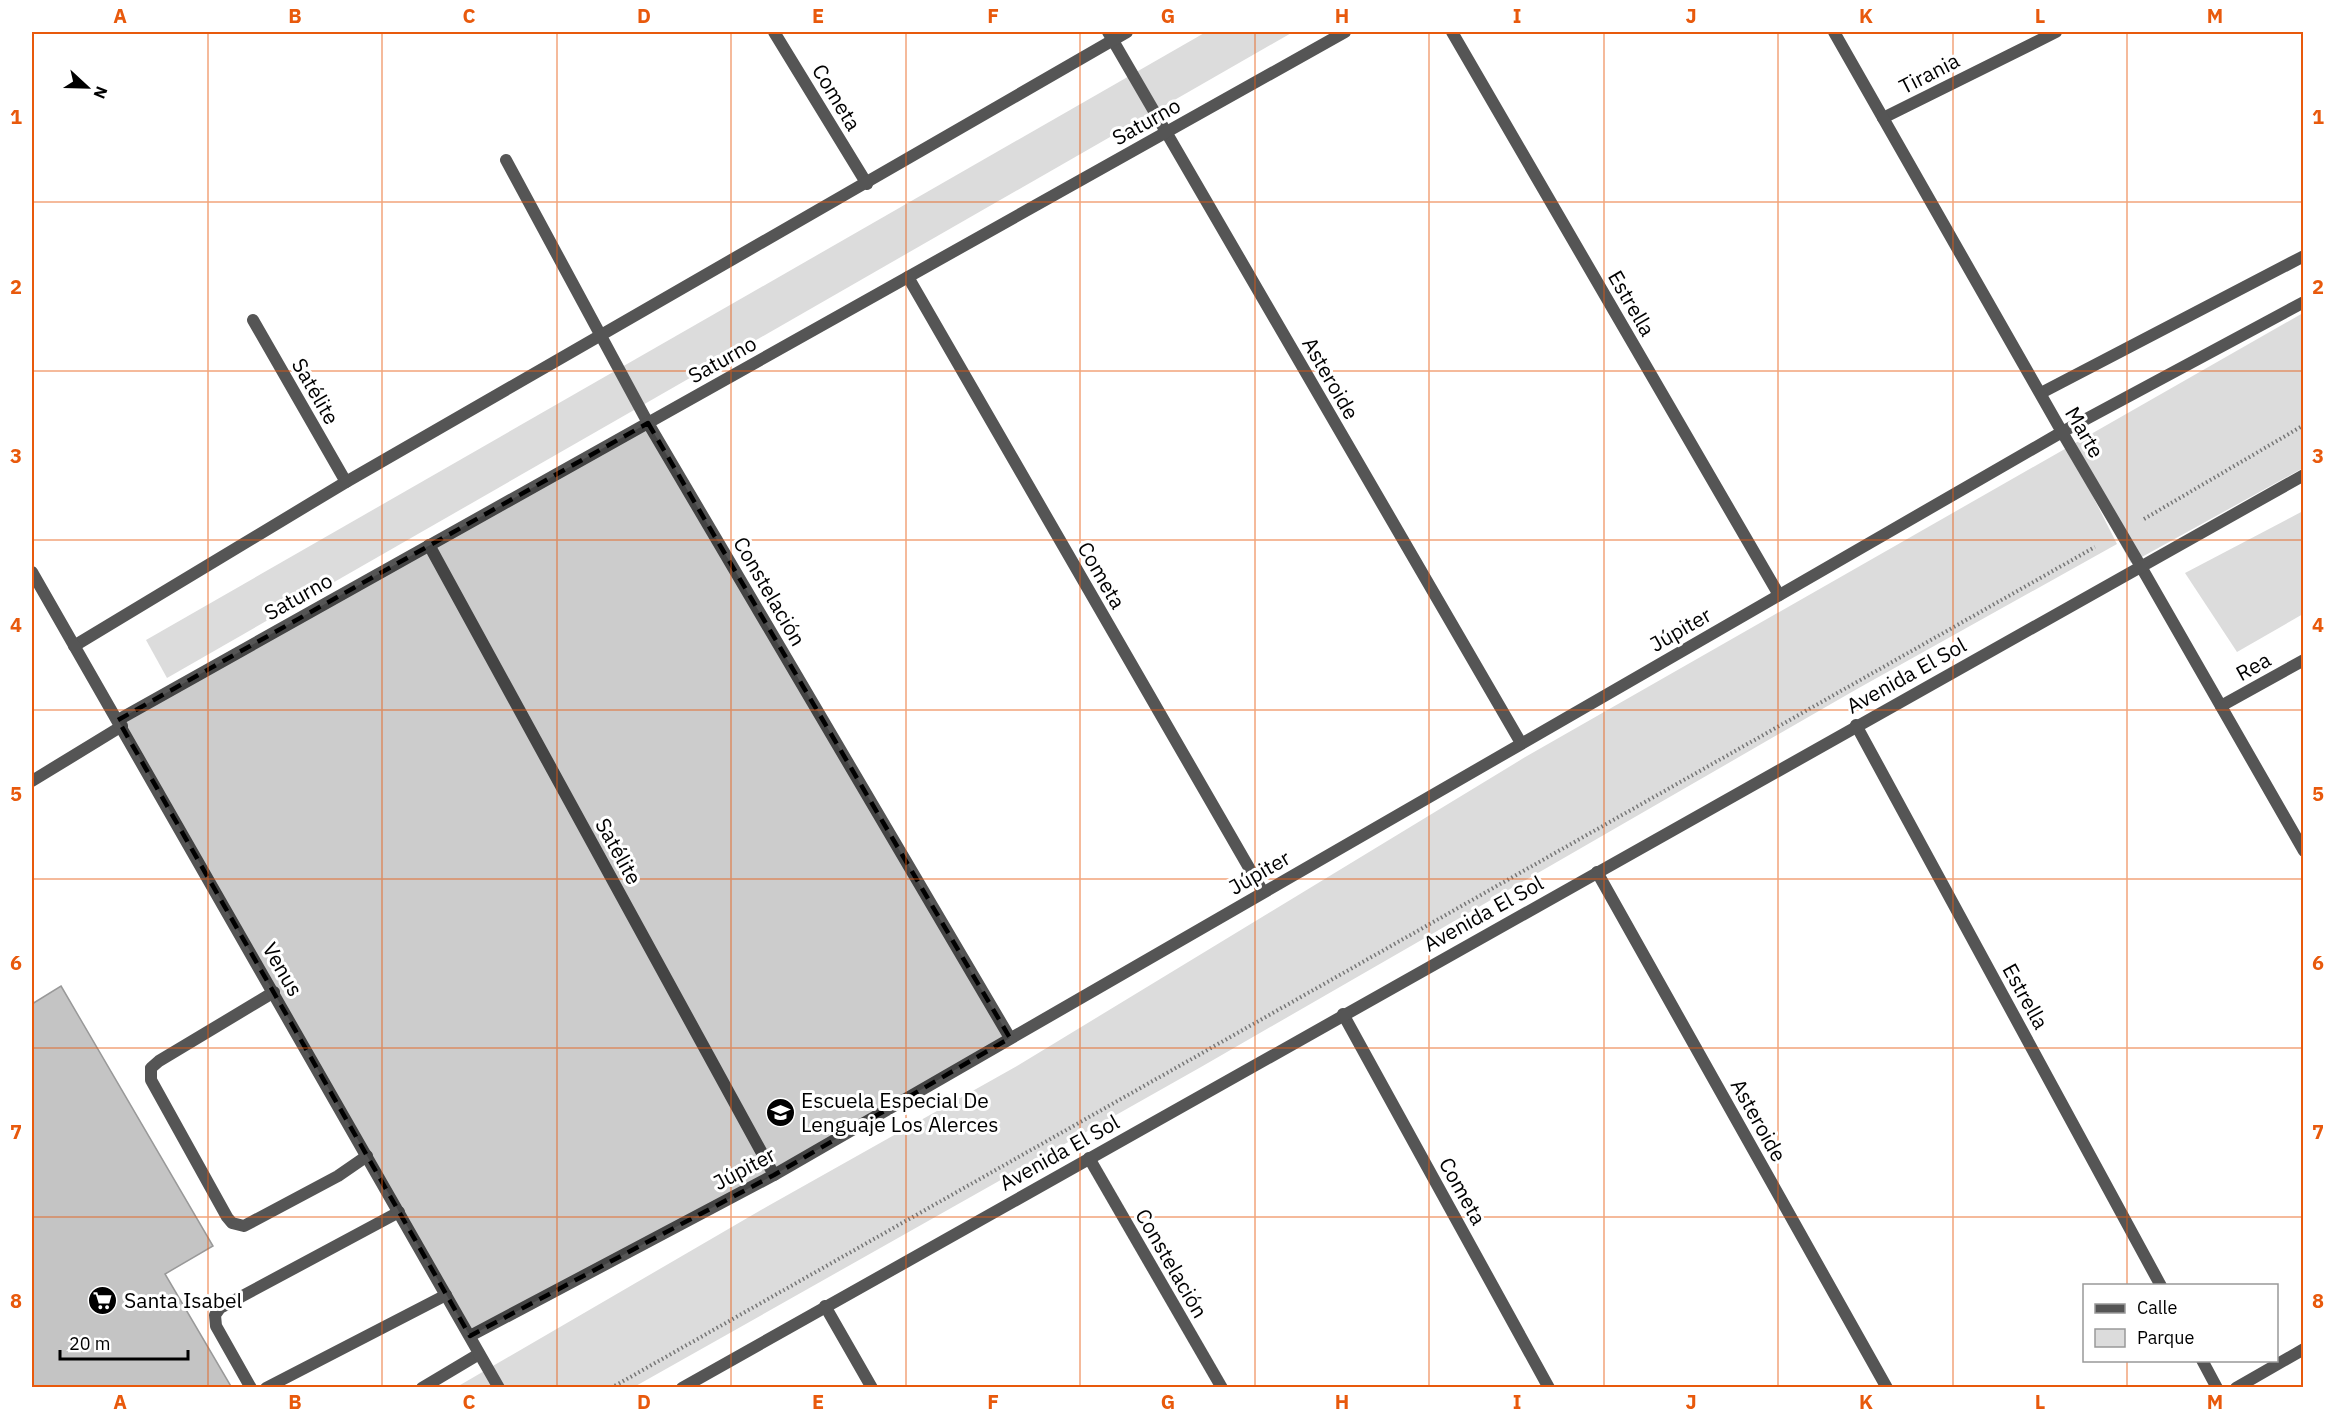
<svg xmlns="http://www.w3.org/2000/svg" width="2335" height="1419" font-family="'IBM Plex Sans',sans-serif">
<style>
.green{fill:#dcdcdc}
.building{fill:#c4c4c4;stroke:#999;stroke-width:1.5}
.lines{fill:none;stroke-linecap:round;stroke-linejoin:round}
.path{stroke:#777;stroke-width:4;stroke-dasharray:1.5 3;stroke-linecap:butt}
.service{stroke:#555;stroke-width:12}
.minor{stroke:#555;stroke-width:12}
.tertiary{stroke:#555;stroke-width:12}
.marked{fill:#000;fill-opacity:0.2;stroke:#000;stroke-width:4.5;stroke-dasharray:12 8;stroke-linejoin:round}
.grid{fill:none;stroke:#e8590c;stroke-width:1.5;stroke-opacity:0.55}
.labels{text-anchor:middle;dominant-baseline:central;stroke-width:6;stroke-linejoin:round;paint-order:stroke}
.street-label{font-size:21px;fill:#000;stroke:#fff}
.poi-label{font-size:21px;fill:#000;stroke:#fff;text-anchor:start}
.neatline{fill:none;stroke:#e8590c;stroke-width:2}
.grid-label{font-size:20px;text-anchor:middle;font-weight:bold;fill:#e8590c}
</style>
<rect width="100%" height="100%" fill="#fff"/>
<g class="green">
<polygon points="1206,32 1293,32 167,678 146,640"/>
<polygon points="2303,313 2303,468 2131,563 2081,473 2117,544 1857,689 1201,1067 634,1387 455,1388 768,1206 1017,1066 1527,756"/>
<polygon points="2303,511 2303,614 2237,652 2185,573"/>
</g>
<polygon class="building" points="61,986 213,1246 165,1274 232,1388 32,1388 32,1004"/>
<g class="lines">
<g class="path">
<polyline points="2144,519 2304,425"/>
<polyline points="611,1388 2095,547"/>
</g>
<g class="service">
<polyline points="32,781 122,726"/>
<polyline points="274,992 159,1061 151,1068 151,1080 227,1217 232,1223 244,1226 338,1176 367,1156"/>
<polyline points="251,1388 216,1326 215,1315 220,1308 399,1212"/>
<polyline points="266,1388 446,1295"/>
</g>
<g class="minor">
<polyline points="774,32 867,184"/>
<polyline points="1108,32 1521,743"/>
<polyline points="1452,32 1779,595"/>
<polyline points="1883,118 2056,32"/>
<polyline points="506,160 648,423 1010,1038"/>
<polyline points="908,277 1263,892"/>
<polyline points="253,320 346,482"/>
<polyline points="2041,393 2304,256"/>
<polyline points="429,545 774,1175"/>
<polyline points="2140,565 2304,851"/>
<polyline points="74,646 346,482 1127,32"/>
<polyline points="2221,706 2304,660"/>
<polyline points="118,720 1345,32"/>
<polyline points="1856,725 2161,1286"/>
<polyline points="1597,872 1887,1388"/>
<polyline points="1343,1014 1549,1388"/>
<polyline points="1089,1158 1222,1388"/>
<polyline points="825,1306 872,1388"/>
<polyline points="470,1336 774,1175 2062,432 1834,32"/>
<polyline points="2202,1360 2217,1388"/>
<polyline points="422,1388 479,1354"/>
<polyline points="2236,1388 2304,1349"/>
</g>
<g class="tertiary">
<polyline points="2140,565 2062,432 2304,302"/>
<polyline points="32,572 499,1388"/>
<polyline points="682,1388 2304,475"/>
</g>
</g>
<path class="marked" d="M648 423 1010 1038 774 1175 470 1336 118 720Z"/>
<path class="grid" d="M208 32V1388M382 32V1388M557 32V1388M731 32V1388M906 32V1388M1080 32V1388M1255 32V1388M1429 32V1388M1604 32V1388M1778 32V1388M1953 32V1388M2127 32V1286M32 202H2304M32 371H2304M32 540H2304M32 710H2304M32 879H2304M32 1048H2304M32 1217H2304M2127 1360V1388"/>
<defs>
<symbol id="school-disc" viewBox="-11 -11 22 22"><circle r="9.5" fill="#000" stroke="#fff"/><path d="M0-5L7-2L0 1L-7-2ZM-4 1L0 2.5L4 1V4Q0 6-4 4Z" fill="#fff"/></symbol>
<symbol id="supermarket-disc" viewBox="-11 -11 22 22"><circle r="9.5" fill="#000" stroke="#fff"/><path d="M-6-5.5h2.5l.6 2H6L4.5 2H-2.5L-4.4-4H-6ZM-1.5 3.2a1.3 1.3 0 1 0 .1 0ZM3 3.2a1.3 1.3 0 1 0 .1 0Z" fill="#fff"/></symbol>
</defs>
<g fill-rule="evenodd">
<use href="#school-disc" x="764" y="1096" width="33" height="33"/>
<use href="#supermarket-disc" x="86" y="1284" width="33" height="33"/>
</g>
<g class="labels">
<g class="street-label">
<text transform="translate(1929 73) rotate(-27)">Tirania</text>
<text transform="translate(837 97) rotate(59)">Cometa</text>
<text transform="translate(1146 121) rotate(-29)">Saturno</text>
<text transform="translate(1632 303) rotate(60)">Estrella</text>
<text transform="translate(722 359) rotate(-29)">Saturno</text>
<text transform="translate(1331 378) rotate(60)">Asteroide</text>
<text transform="translate(316 391) rotate(60)">Satélite</text>
<text transform="translate(2085 432) rotate(60)">Marte</text>
<text transform="translate(1102 575) rotate(60)">Cometa</text>
<text transform="translate(770 591) rotate(60)">Constelación</text>
<text transform="translate(298 596) rotate(-29)">Saturno</text>
<text transform="translate(1680 629) rotate(-30)">Júpiter</text>
<text transform="translate(2253 666) rotate(-29)">Rea</text>
<text transform="translate(1906 675) rotate(-29)">Avenida El Sol</text>
<text transform="translate(619 851) rotate(61)">Satélite</text>
<text transform="translate(1259 872) rotate(-30)">Júpiter</text>
<text transform="translate(1483 913) rotate(-29)">Avenida El Sol</text>
<text transform="translate(283 969) rotate(60)">Venus</text>
<text transform="translate(2026 996) rotate(61)">Estrella</text>
<text transform="translate(1759 1120) rotate(61)">Asteroide</text>
<text transform="translate(1059 1152) rotate(-29)">Avenida El Sol</text>
<text transform="translate(744 1168) rotate(-28)">Júpiter</text>
<text transform="translate(1463 1191) rotate(61)">Cometa</text>
<text transform="translate(1172 1263) rotate(60)">Constelación</text>
</g>
<g class="poi-label">
<text x="801" y="1100">Escuela Especial De<tspan x="801" dy="24">Lenguaje Los Alerces</tspan></text>
<text x="124" y="1300">Santa Isabel</text>
</g>
</g>
<rect width="2335" height="1419" fill="none" stroke="#ffffff" stroke-width="66"/>
<rect x="2083" y="1284" width="195" height="78" fill="#ffffff" stroke="#999999" stroke-width="1.5"/>
<rect x="2095" y="1304" width="30" height="9" fill="#555555" stroke="#999999" stroke-width="1.5"/>
<text x="2137" y="1314" font-size="18" fill="#000000">Calle</text>
<rect x="2095" y="1329" width="30" height="18" fill="#dcdcdc" stroke="#999999" stroke-width="1.5"/>
<text x="2137" y="1344" font-size="18" fill="#000000">Parque</text>
<g transform="translate(87 87) rotate(112)" stroke="#ffffff" stroke-width="4.5" paint-order="stroke">
<path d="M0-4.5L10 22L0 15L-10 22Z" fill="#000000"/>
<text y="-9" font-size="16" font-weight="bold" text-anchor="middle" fill="#000000">N</text>
</g>
<path d="M60 1350v9h128v-9" fill="none" stroke="#000000" stroke-width="3"/>
<text x="69" y="1350" font-size="18" fill="#000000" stroke="#ffffff" stroke-width="4.5" paint-order="stroke">20 m</text>
<rect x="33" y="33" width="2269" height="1353" class="neatline"/>
<g class="grid-label">
<text x="120" y="23">A</text>
<text x="295" y="23">B</text>
<text x="469" y="23">C</text>
<text x="644" y="23">D</text>
<text x="818" y="23">E</text>
<text x="993" y="23">F</text>
<text x="1168" y="23">G</text>
<text x="1342" y="23">H</text>
<text x="1517" y="23">I</text>
<text x="1691" y="23">J</text>
<text x="1866" y="23">K</text>
<text x="2040" y="23">L</text>
<text x="2215" y="23">M</text>
<text x="16" y="124">1</text>
<text x="2318" y="124">1</text>
<text x="16" y="294">2</text>
<text x="2318" y="294">2</text>
<text x="16" y="463">3</text>
<text x="2318" y="463">3</text>
<text x="16" y="632">4</text>
<text x="2318" y="632">4</text>
<text x="16" y="801">5</text>
<text x="2318" y="801">5</text>
<text x="16" y="970">6</text>
<text x="2318" y="970">6</text>
<text x="16" y="1139">7</text>
<text x="2318" y="1139">7</text>
<text x="16" y="1308">8</text>
<text x="2318" y="1308">8</text>
<text x="120" y="1409">A</text>
<text x="295" y="1409">B</text>
<text x="469" y="1409">C</text>
<text x="644" y="1409">D</text>
<text x="818" y="1409">E</text>
<text x="993" y="1409">F</text>
<text x="1168" y="1409">G</text>
<text x="1342" y="1409">H</text>
<text x="1517" y="1409">I</text>
<text x="1691" y="1409">J</text>
<text x="1866" y="1409">K</text>
<text x="2040" y="1409">L</text>
<text x="2215" y="1409">M</text>
</g>
</svg>
